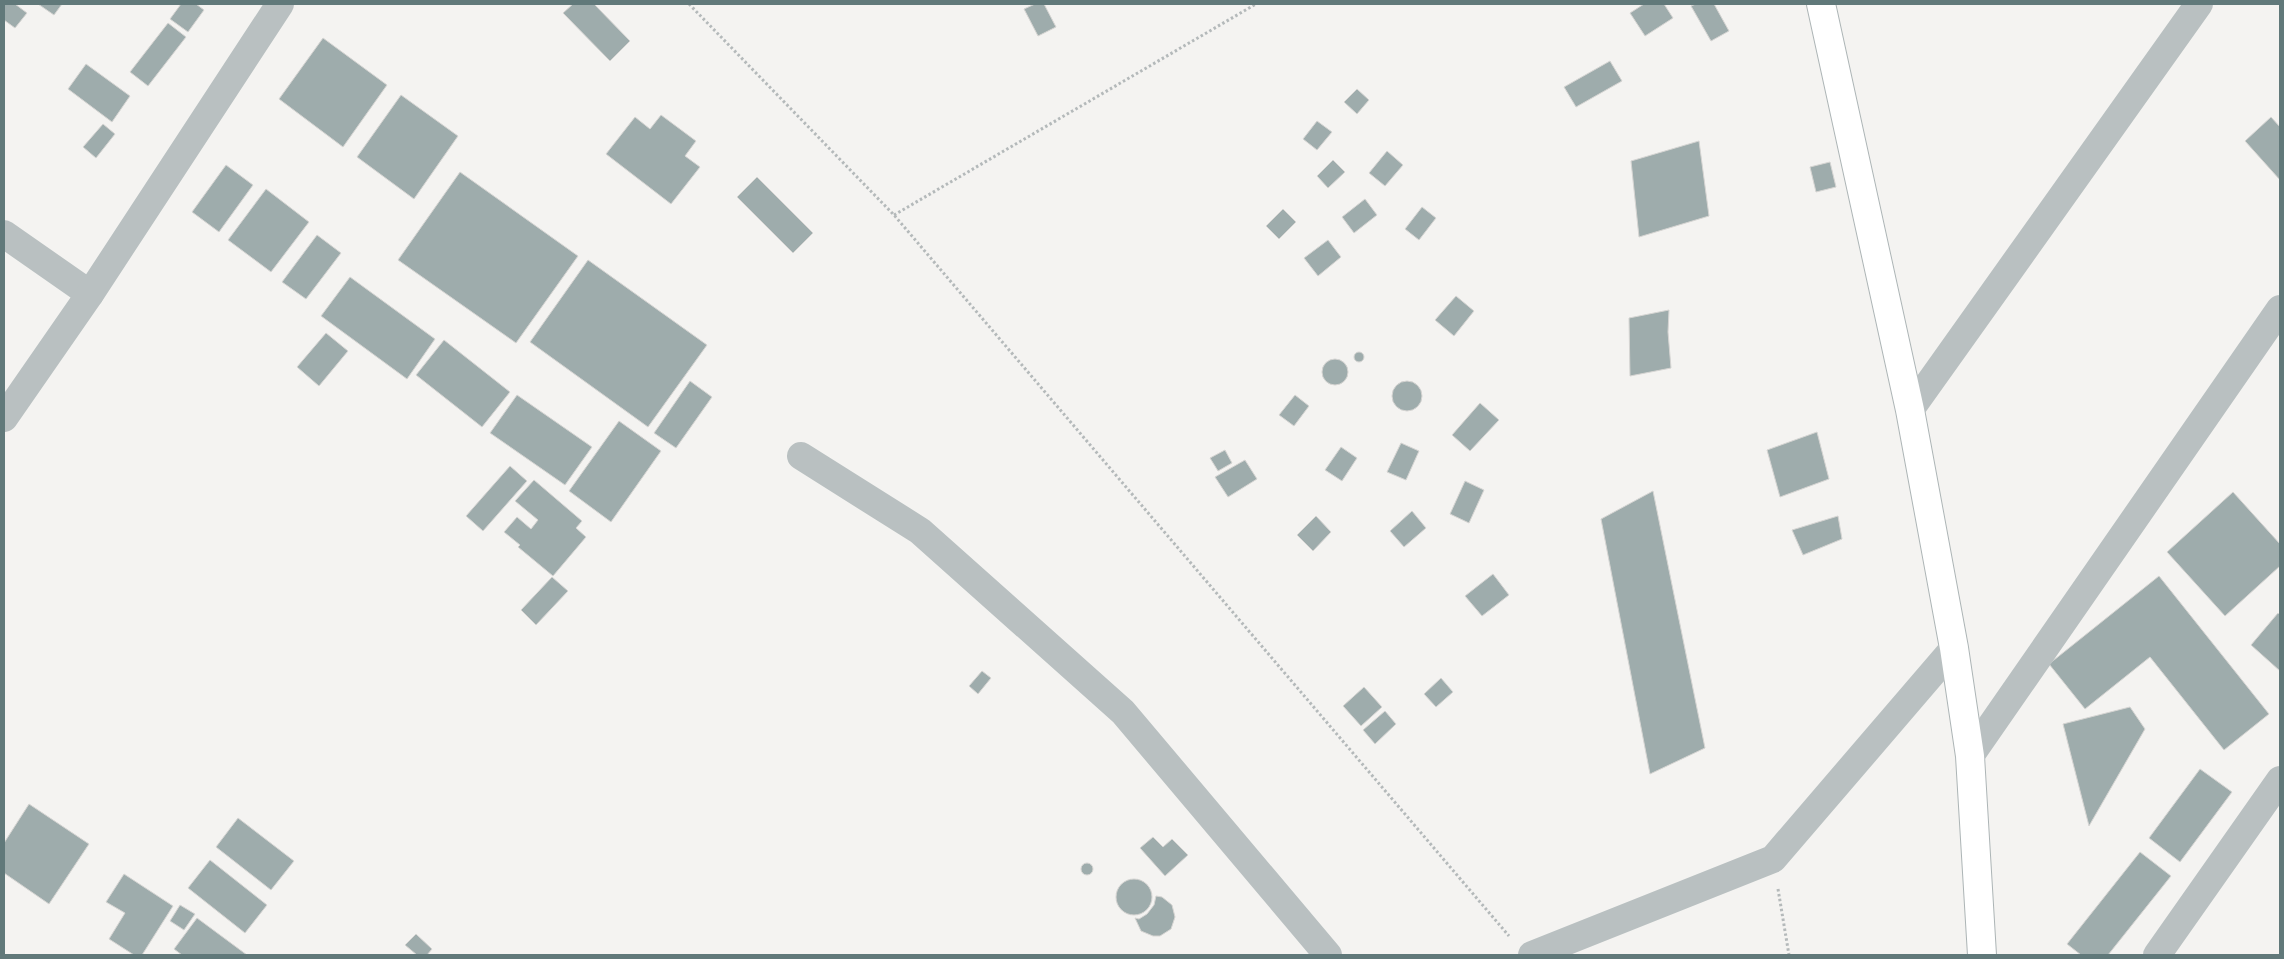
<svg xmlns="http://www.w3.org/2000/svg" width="2284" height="959" font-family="Inter,sans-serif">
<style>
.building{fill:#9eacac;stroke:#d6d5d3}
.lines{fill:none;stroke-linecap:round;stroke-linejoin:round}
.major-casing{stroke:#adb5b6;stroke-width:30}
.path{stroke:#b4b9ba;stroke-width:3;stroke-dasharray:2.5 2.5;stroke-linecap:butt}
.minor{stroke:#b9c0c1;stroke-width:28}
.major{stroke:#fff;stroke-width:28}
</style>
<rect width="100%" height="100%" fill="#f4f3f1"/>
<g class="building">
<polygon points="4,4 15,4 27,13 15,28 4,20"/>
<polygon points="38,4 62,4 54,15"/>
<polygon points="181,4 196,4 204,10 188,32 170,19"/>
<polygon points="573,4 594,4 630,41 610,61 563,13"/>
<polygon points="1035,4 1044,4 1056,27 1038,36 1024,9"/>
<polygon points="1644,4 1664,4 1673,18 1645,36 1630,13"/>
<polygon points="1696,4 1714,4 1729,31 1711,41 1691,6"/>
<polygon points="168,23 186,37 148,86 130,72"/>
<polygon points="323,38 387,85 343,147 279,99"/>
<polygon points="1610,61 1622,81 1576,107 1564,87"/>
<polygon points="86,64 130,96 112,122 68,89"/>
<polygon points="1357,89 1369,100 1357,114 1344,102"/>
<polygon points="401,95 458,136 414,199 357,157"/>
<polygon points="661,115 696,141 685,156 700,167 671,204 606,154 635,117 650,129"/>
<polygon points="2271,117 2280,127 2280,180 2245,141"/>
<polygon points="1317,121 1332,132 1317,150 1303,139"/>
<polygon points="103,124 115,134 96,158 83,147"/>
<polygon points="1699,141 1709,216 1639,237 1631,161"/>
<polygon points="1387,151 1403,165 1385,186 1369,173"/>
<polygon points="1333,160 1345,172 1328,188 1317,176"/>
<polygon points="1830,162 1836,187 1816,192 1810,167"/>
<polygon points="226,165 253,185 219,232 192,212"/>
<polygon points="460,172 578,256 516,343 398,260"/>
<polygon points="757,177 813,233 793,253 737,197"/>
<polygon points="266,189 309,222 271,272 228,240"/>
<polygon points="1365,199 1377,215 1354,233 1342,217"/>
<polygon points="1422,207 1436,218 1419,240 1405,229"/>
<polygon points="1283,209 1296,222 1279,239 1266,226"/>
<polygon points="317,235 341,253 306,299 282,282"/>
<polygon points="1328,240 1341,257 1318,276 1304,258"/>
<polygon points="588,260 707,345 648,427 530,342"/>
<polygon points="350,277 435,339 407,379 321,316"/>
<polygon points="1456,296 1474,311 1454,336 1435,320"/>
<polygon points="1669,310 1668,332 1671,368 1630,376 1629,318"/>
<polygon points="326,333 348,351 319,386 297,367"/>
<polygon points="444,340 510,392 482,427 416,375"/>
<circle cx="1359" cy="357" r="5"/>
<circle cx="1335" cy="372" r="13"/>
<circle cx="1407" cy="396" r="15"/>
<polygon points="690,381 712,397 676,448 654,433"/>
<polygon points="517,395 592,447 565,485 490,433"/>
<polygon points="1295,395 1309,406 1294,426 1279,415"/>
<polygon points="1480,403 1499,420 1470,451 1452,435"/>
<polygon points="619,421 661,451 611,522 569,491"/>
<polygon points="1817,432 1829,479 1780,497 1767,450"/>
<polygon points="1401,443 1419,451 1406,480 1387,472"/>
<polygon points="1341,447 1357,458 1342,481 1325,470"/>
<polygon points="1225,450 1232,463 1218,471 1210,458"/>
<polygon points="1245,460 1257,479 1228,497 1215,477"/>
<polygon points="510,466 527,481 483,531 466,516"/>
<polygon points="534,480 582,521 576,528 586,537 553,576 518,547 520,545 504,532 517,517 531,529 538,520 515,501"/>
<polygon points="1465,481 1484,490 1469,523 1450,514"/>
<polygon points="1653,491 1705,748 1650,774 1601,519"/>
<polygon points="2233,492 2280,544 2280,566 2225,616 2167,552"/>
<polygon points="1412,511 1426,528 1404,547 1390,531"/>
<polygon points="1316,516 1331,532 1313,551 1297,535"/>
<polygon points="1838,516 1842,539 1803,555 1792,530"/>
<polygon points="1493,574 1509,595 1482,616 1465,596"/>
<polygon points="2159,576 2269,714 2224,750 2150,657 2085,709 2049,664"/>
<polygon points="552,577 568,591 536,625 521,610"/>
<polygon points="2278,613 2280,615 2280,671 2251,645"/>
<polygon points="982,671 991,678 978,694 969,686"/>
<polygon points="1441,678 1453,692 1436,707 1424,694"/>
<polygon points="1364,687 1382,707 1361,726 1343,706"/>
<polygon points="2130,707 2145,729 2089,826 2063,724"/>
<polygon points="1385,711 1396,724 1375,744 1363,730"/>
<polygon points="2200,769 2232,792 2180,862 2149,838"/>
<polygon points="29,804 89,844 49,904 4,873 4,843"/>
<polygon points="238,818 294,861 271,890 216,847"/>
<polygon points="1153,837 1163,847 1172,839 1188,855 1165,876 1140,848"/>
<polygon points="2140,852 2171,876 2108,955 2081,955 2067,944"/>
<polygon points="210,860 267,905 245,933 188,888"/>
<circle cx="1087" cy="869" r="6"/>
<polygon points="124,874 173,906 142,955 134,955 109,939 125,913 106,902"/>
<circle cx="1134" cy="897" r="18"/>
<polygon points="1156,896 1162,897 1172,905 1175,917 1171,929 1160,936 1153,936 1141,931 1135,918 1139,919 1147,914 1154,905"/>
<polygon points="180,905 195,914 184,930 170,921"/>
<polygon points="197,918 247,955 182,955 174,949"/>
<polygon points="416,934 432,949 427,955 417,955 405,945"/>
</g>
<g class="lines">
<defs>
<polyline id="major" points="1821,4 1910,410 1954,648 1970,756 1982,955"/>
</defs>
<use href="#major" class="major-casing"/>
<g class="path">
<polyline points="689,4 894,215 1509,936"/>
<polyline points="894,215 1256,4"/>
<polyline points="1778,889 1789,955"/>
</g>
<g class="minor">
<polyline points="4,234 90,294"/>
<polyline points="1910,410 2199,4"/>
<polyline points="4,418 90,294 280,4"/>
<polyline points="801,456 920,531 1123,712 1328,955"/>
<polyline points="1970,756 2280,309"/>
<polyline points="1532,955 1773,859 1954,648"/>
<polyline points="2157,955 2280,780"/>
</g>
<use href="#major" class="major"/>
</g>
<rect width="2284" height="959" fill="none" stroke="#61797a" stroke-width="10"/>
</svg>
